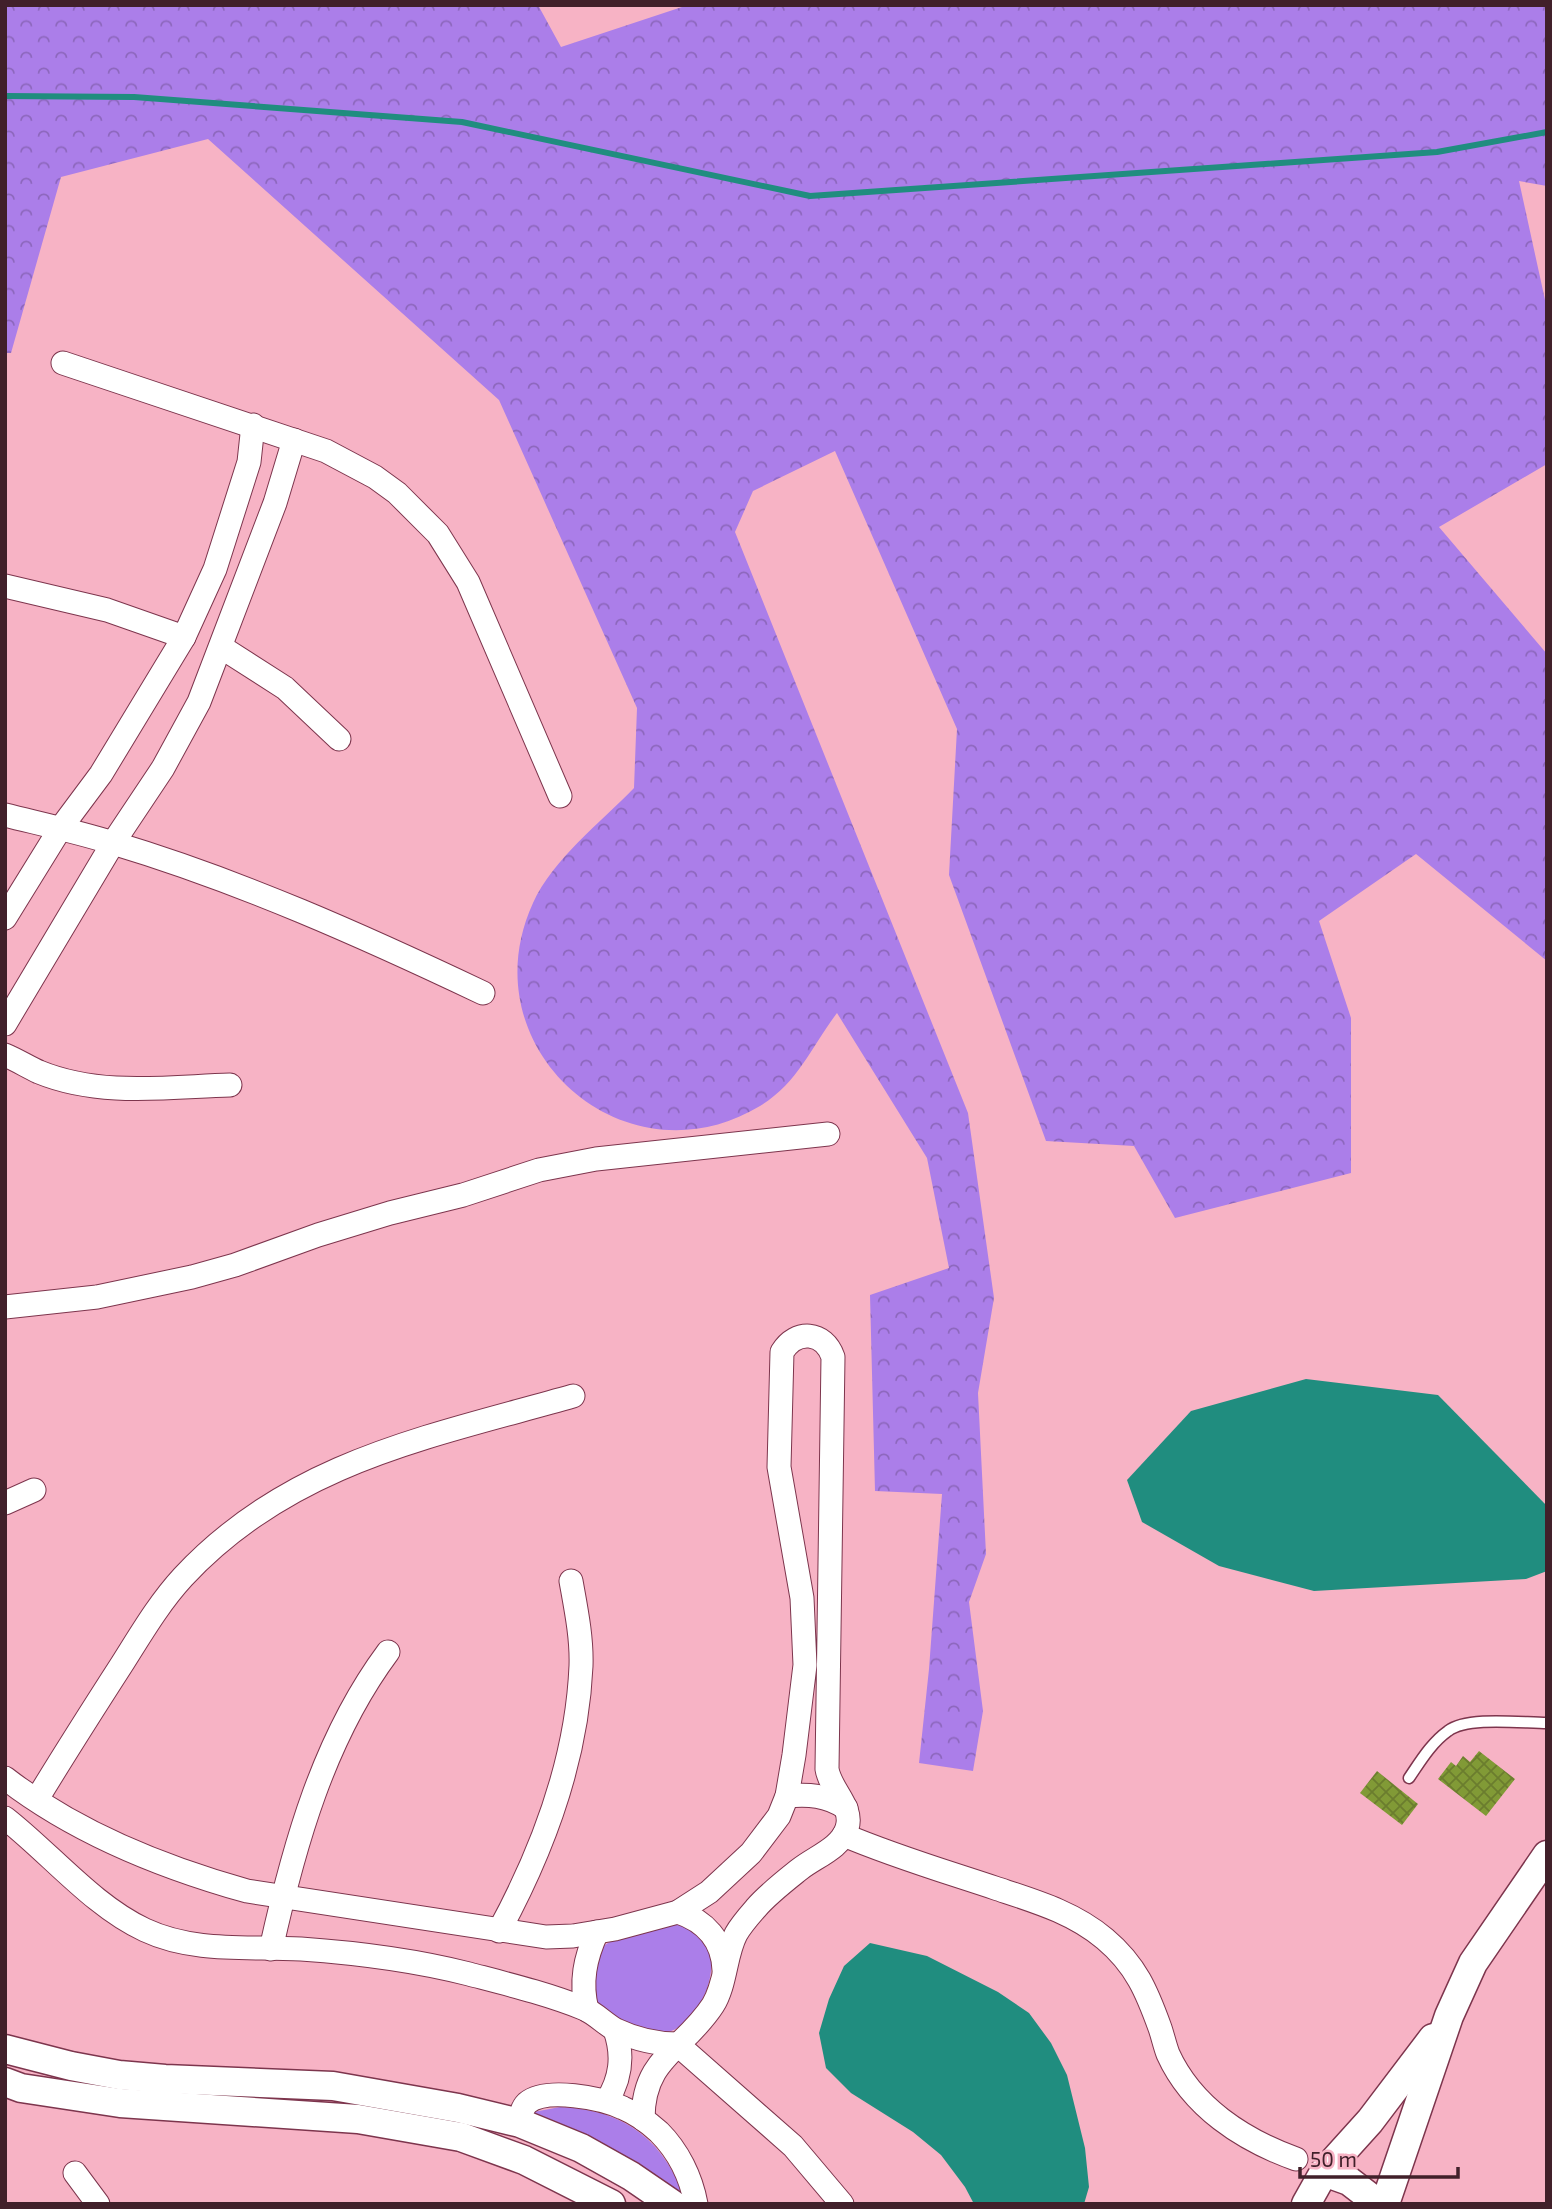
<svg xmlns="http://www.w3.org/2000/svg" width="1552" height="2209" font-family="'Exo 2',sans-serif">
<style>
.green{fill:#ab7ee9}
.forest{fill:url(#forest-crowns)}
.water{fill:#208d7f}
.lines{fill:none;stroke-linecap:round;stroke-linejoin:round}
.stream{stroke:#208d7f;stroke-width:6}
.building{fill:url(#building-cross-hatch)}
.service-casing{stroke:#7d354d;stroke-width:13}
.minor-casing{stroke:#7d354d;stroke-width:25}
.tertiary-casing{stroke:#7d354d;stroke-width:31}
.service{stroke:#fff;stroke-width:10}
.minor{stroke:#fff;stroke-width:23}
.tertiary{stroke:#fff;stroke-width:28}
</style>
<defs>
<pattern id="forest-crowns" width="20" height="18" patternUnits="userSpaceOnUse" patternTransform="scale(1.75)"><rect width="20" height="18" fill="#ab7ee9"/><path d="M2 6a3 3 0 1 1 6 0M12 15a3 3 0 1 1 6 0" fill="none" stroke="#8d67bd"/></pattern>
<pattern id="building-cross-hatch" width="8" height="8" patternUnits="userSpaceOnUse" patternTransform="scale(1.75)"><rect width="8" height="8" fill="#819a36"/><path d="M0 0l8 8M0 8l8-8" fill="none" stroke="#6b7d2e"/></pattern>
</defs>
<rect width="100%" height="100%" fill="#f7b3c5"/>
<g class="green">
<path d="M669 1924C746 1927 703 2037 658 2033 651 2033 643 2029 637 2027 619 2021 590 2011 592 1988 592 1981 595 1973 596 1967 598 1958 599 1948 608 1943 618 1937 656 1929 669 1924Z"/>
<path d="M560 2107C625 2109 667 2142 686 2204L523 2114Z"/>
</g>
<path class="forest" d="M5 5H538L561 47 688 5H1547V186L1519 181 1547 309V464L1439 527 1547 654V961L1416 854 1319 921 1351 1018V1173L1175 1218 1134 1146 1046 1141 949 875 957 729 835 451 753 491 735 532 968 1113 994 1298 978 1393 986 1554 969 1602 983 1711 973 1771 919 1763 929 1669 942 1494 875 1491 870 1295 949 1268 927 1158 837 1013C812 1046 798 1083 760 1106 624 1188 467 1047 533 903 553 859 601 822 634 788L637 708 499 400 208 139 61 177 11 353H5Z"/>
<g class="water">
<polygon points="1306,1379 1438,1395 1547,1506 1547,1571 1526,1579 1314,1591 1219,1566 1142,1522 1127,1480 1191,1411"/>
<polygon points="870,1943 927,1956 998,1992 1029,2013 1051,2043 1067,2075 1085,2148 1089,2187 1084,2204 974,2204 965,2187 941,2155 913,2132 851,2093 826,2068 819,2033 829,1999 844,1966"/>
</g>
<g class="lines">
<polyline class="stream" points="5,96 134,97 462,122 810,196 1437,152 1547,132"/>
</g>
<g class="building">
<polygon points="1479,1751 1515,1779 1486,1816 1438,1779 1451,1762 1456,1766 1463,1756 1470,1762"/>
<polygon points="1377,1771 1418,1804 1402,1825 1360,1793"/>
</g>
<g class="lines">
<defs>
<path id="service" d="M1409 1778C1420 1762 1431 1743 1448 1731 1467 1716 1522 1723 1547 1723"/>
<g id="minor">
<polyline points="63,363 326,451 375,477 397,493 438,534 468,582 560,796"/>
<polyline points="5,586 107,610 184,637"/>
<polyline points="221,647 285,688 339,739"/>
<path d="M5 815C41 824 78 832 113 843 240 881 363 936 483 993"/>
<polyline points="5,918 60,829 101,774 184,637 215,569 249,462 253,425"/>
<polyline points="5,1024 113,843 163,768 199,702 275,503 294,440"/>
<path d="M5 1055C17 1060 28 1067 39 1072 100 1097 167 1087 230 1085"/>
<polyline points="5,1307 97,1297 192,1277 235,1265 318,1235 390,1213 463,1195 539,1170 596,1159 828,1134"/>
<polyline points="5,1503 34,1490"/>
<path d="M5 1778C76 1833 161 1867 247 1891L546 1937 573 1936 615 1929 678 1912 709 1892 751 1853 779 1816 787 1796 794 1755 805 1665 802 1598 779 1467 782 1352C796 1329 824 1331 833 1357L827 1769C830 1790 854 1807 847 1828 841 1848 815 1857 800 1869 785 1881 768 1894 756 1908 749 1916 741 1925 736 1934 725 1955 726 1984 713 2005 684 2050 643 2057 643 2119"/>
<path d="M787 1796C808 1794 827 1795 846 1808"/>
<path d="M37 1799C65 1753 93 1709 122 1664 141 1634 159 1603 183 1577 290 1462 429 1437 573 1396"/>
<path d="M5 1818C50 1853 93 1906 145 1930 194 1953 249 1946 301 1949 358 1953 414 1960 469 1974 507 1984 548 1994 585 2009 596 2014 605 2024 616 2030 635 2039 656 2044 677 2044L793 2146 842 2204"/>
<path d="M844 1835C893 1856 944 1871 995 1888 1034 1901 1073 1912 1105 1939 1136 1965 1147 1992 1160 2028 1163 2037 1165 2046 1168 2054 1192 2107 1243 2140 1296 2159"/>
<path d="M678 1912C705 1921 723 1940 724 1970"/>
<path d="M499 1931C543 1850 577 1760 581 1666 582 1638 576 1609 571 1581"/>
<path d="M271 1949C294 1845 324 1738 388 1652"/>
<path d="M587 2010C580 1982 585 1958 597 1932"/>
<path d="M607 2101C621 2078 624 2056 615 2030"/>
<path d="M520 2123C521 2116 521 2109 527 2103 546 2087 602 2098 623 2108 635 2113 648 2122 659 2132 678 2151 691 2177 696 2204"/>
<polyline points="75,2173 98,2204"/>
</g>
<g id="tertiary">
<polyline points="5,2049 71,2066 119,2075 165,2079 333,2086 458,2108 520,2123 581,2148 631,2176 672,2204"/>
<polyline points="5,2082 21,2088 120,2103 358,2119 461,2137 524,2160 611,2204"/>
<polyline points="1324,2172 1349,2181 1379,2204"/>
<polyline points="1306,2204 1324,2172 1370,2121 1433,2038"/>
<polyline points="1385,2204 1449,2016 1473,1963 1547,1855"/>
</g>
</defs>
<use href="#service" class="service-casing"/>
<use href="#minor" class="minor-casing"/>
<use href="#tertiary" class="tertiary-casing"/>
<use href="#service" class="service"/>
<use href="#minor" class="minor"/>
<use href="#tertiary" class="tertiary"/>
</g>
<rect width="1552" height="2209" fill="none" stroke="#41202a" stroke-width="14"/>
<path d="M1300 2167v10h158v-10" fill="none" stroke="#41202a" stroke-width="3.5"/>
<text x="1310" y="2167" font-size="21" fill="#41202a" stroke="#f7b3c5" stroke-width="5" paint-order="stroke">50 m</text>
</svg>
